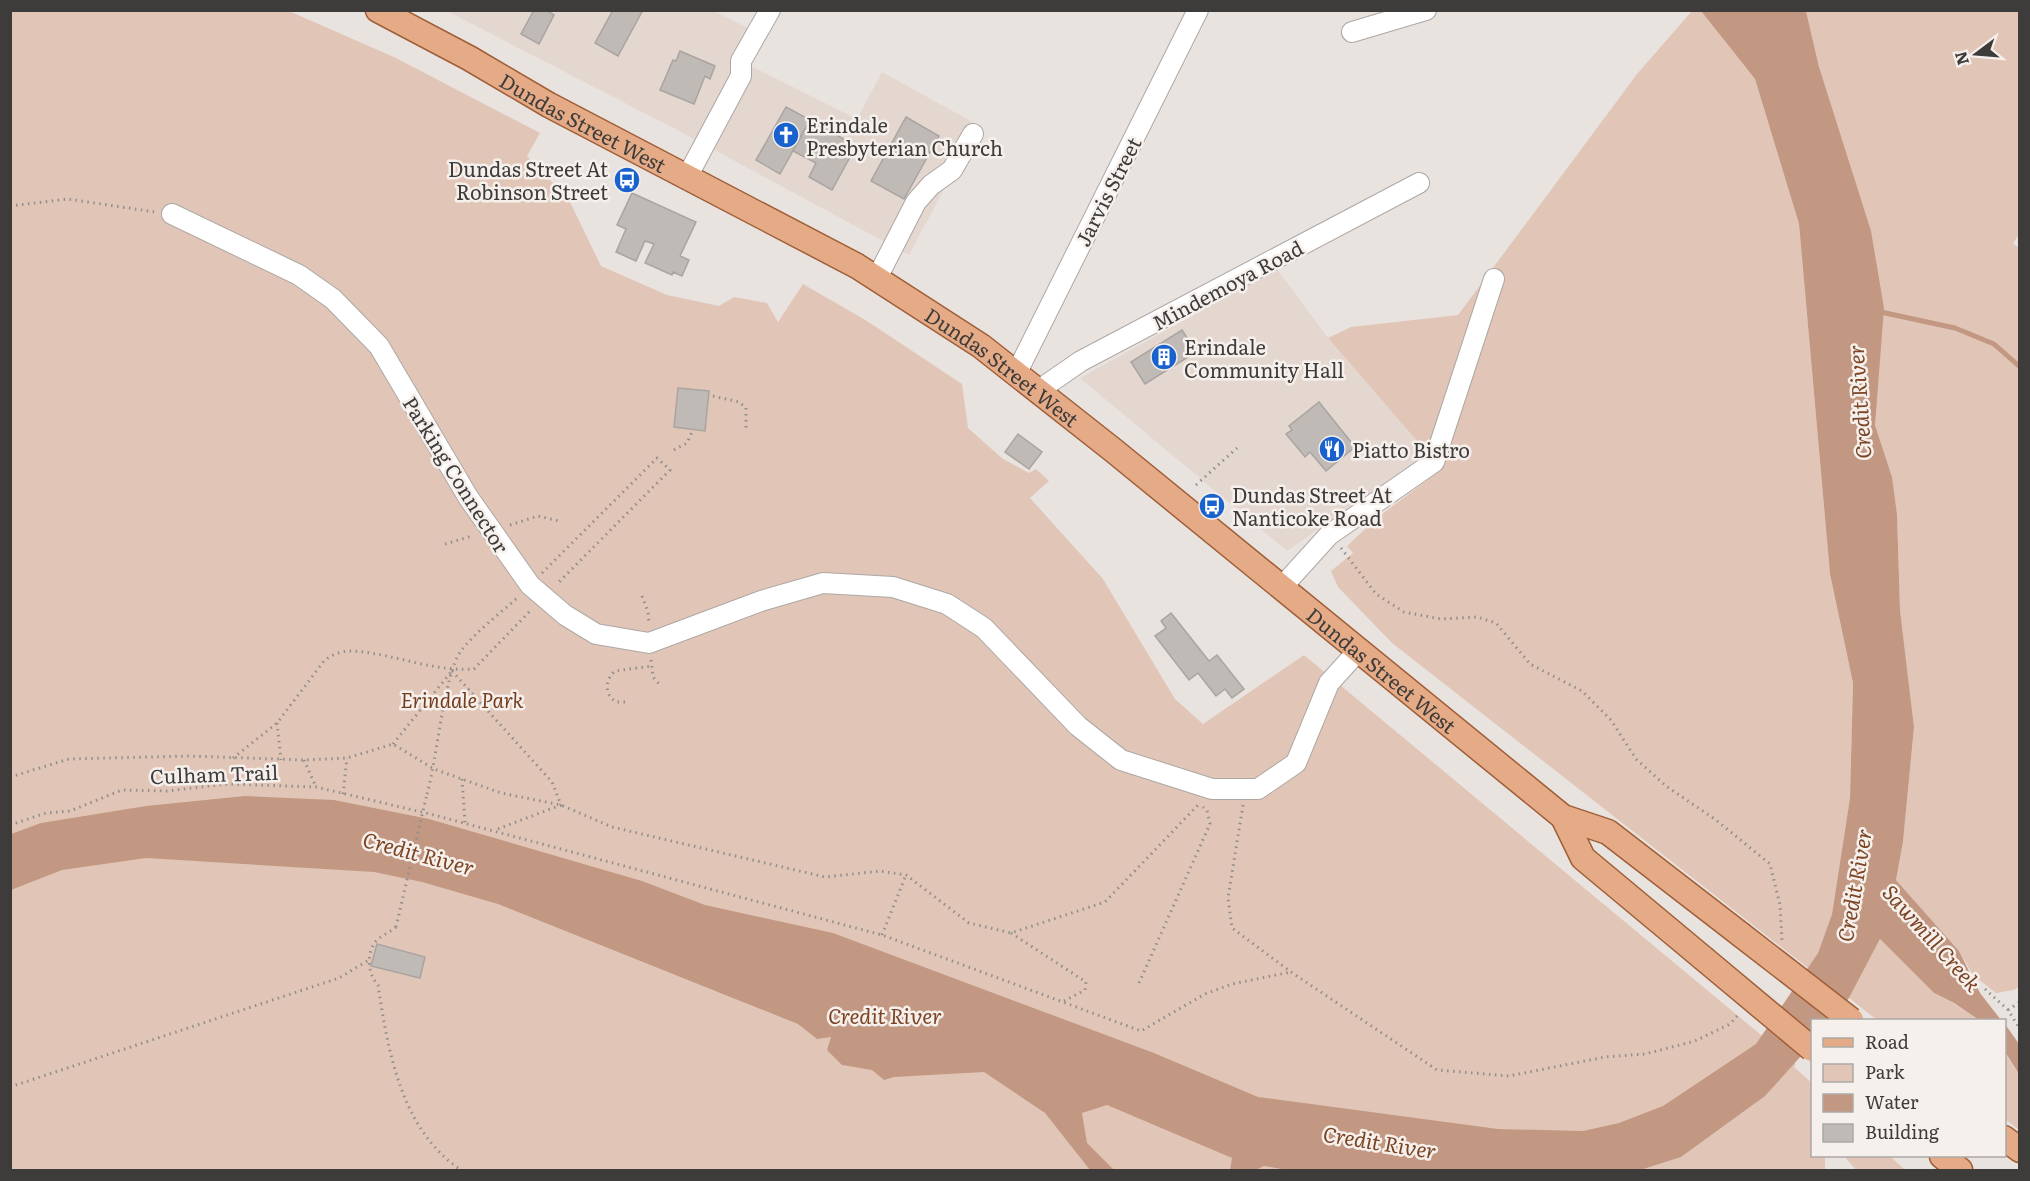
<svg xmlns="http://www.w3.org/2000/svg" width="2030" height="1181" font-family="Literata,serif">
<style>
.built{fill:#e4d7d0}
.green{fill:#e1c6b7}
.water{fill:#c29882}
.lines{fill:none;stroke-linecap:round;stroke-linejoin:round}
.stream{stroke:#c29882;stroke-width:5}
.building{fill:#c0bab7;stroke:#aaa4a1;stroke-width:1.5}
.minor-casing{stroke:#ada7a4;stroke-width:22}
.major-casing{stroke:#9f5e37;stroke-width:27}
.path{stroke:#928e8c;stroke-width:3;stroke-dasharray:1.5 4.5;stroke-linecap:butt}
.minor{stroke:#fff;stroke-width:20}
.major{stroke:#e5aa86;stroke-width:24}
.major-bridge-casing{stroke:#9f5e37;stroke-width:27;stroke-linecap:butt}
.path-bridge{stroke:#928e8c;stroke-width:3;stroke-dasharray:1.5 4.5;stroke-linecap:butt}
.major-bridge{stroke:#e5aa86;stroke-width:24}
.labels{text-anchor:middle;dominant-baseline:central;stroke-width:5;stroke-linejoin:round;paint-order:stroke}
.street-label{font-size:20px;fill:#3e3c3b;stroke:#f6f0ed}
.poi-label{font-size:20px;fill:#3e3c3b;stroke:#f6f0ed;text-anchor:start}
.park-label{font-size:20px;font-style:italic;fill:#743c1c;stroke:#f6f0ed}
.water-label{font-size:21px;font-style:italic;fill:#7c4423;stroke:#f6f0ed}
</style>
<rect width="100%" height="100%" fill="#e9e3e0"/>
<g class="built">
<polygon points="447,11 714,11 756,32 741,61 857,119 882,72 978,125 909,255 679,131"/>
<polygon points="1277,269 1328,338 1430,456 1396,475 1287,551 1080,378"/>
</g>
<g class="green">
<polygon points="11,10 289,11 396,58 540,133 527,156 569,200 601,266 667,295 719,306 734,297 767,303 778,322 803,284 867,321 962,384 968,428 1003,459 1029,473 1036,469 1049,481 1030,498 1103,579 1175,699 1203,724 1304,655 1796,1064 1794,1067 1812,1083 1812,1156 1825,1156 1825,1170 11,1170"/>
<polygon points="1692,11 1701,11 1755,79 1799,224 1830,574 1853,683 1850,798 1832,914 1818,953 1808,968 1392,643 1338,587 1331,571 1353,553 1347,546 1378,517 1437,473 1430,456 1328,338 1351,327 1458,315 1637,74"/>
<polygon points="1806,11 2019,11 2020,232 2013,244 2020,248 2020,986 2014,990 1996,993 1973,975 1959,951 1896,880 1903,842 1914,727 1900,610 1897,514 1892,477 1875,425 1819,67"/>
<polygon points="1880,939 1934,993 1953,1003 1979,1020 1877,1020 1849,998"/>
<polygon points="2004,1052 2019,1074 2019,1130 2005,1119"/>
<polygon points="1844,1156 1890,1156 1905,1170 1856,1170"/>
</g>
<g class="water">
<polygon points="1701,11 1806,11 1819,67 1871,231 1884,308 1875,425 1892,477 1897,514 1900,610 1914,727 1903,842 1896,880 1959,951 1980,993 2001,1020 1979,1020 1954,1003 1934,993 1880,939 1849,998 1831,1020 1812,1020 1812,1044 1765,1096 1681,1157 1640,1170 1288,1170 1264,1166 1255,1170 1230,1170 1232,1158 1107,1105 1082,1113 1087,1143 1114,1170 1090,1170 1045,1113 984,1072 894,1077 884,1080 872,1070 842,1065 827,1050 831,1037 817,1039 798,1024 498,904 422,882 374,872 146,858 62,870 11,890 11,834 41,823 146,806 245,796 334,800 429,819 642,881 705,905 833,933 1154,1053 1258,1097 1498,1129 1583,1131 1619,1123 1663,1106 1756,1044 1818,953 1832,914 1850,798 1853,683 1830,574 1799,224 1755,79"/>
<polygon points="2005,1024 2019,1044 2019,1074 2005,1052"/>
</g>
<g class="lines">
<polyline class="stream" points="1876,311 1955,328 1994,344 2020,367"/>
</g>
<g class="building">
<polygon points="534,10 546,10 554,15 539,44 521,34"/>
<polygon points="613,10 643,10 618,56 595,43"/>
<polygon points="680,51 715,66 710,79 705,76 694,104 660,90 673,60 676,61"/>
<polygon points="786,107 810,120 780,174 756,160"/>
<polygon points="906,117 939,136 904,199 871,181"/>
<polygon points="810,120 856,146 832,190 809,177 816,163 793,151"/>
<polygon points="632,193 696,222 680,256 689,260 682,276 673,272 672,275 645,263 654,244 645,241 636,261 616,252 626,229 617,225"/>
<polygon points="1182,330 1196,352 1145,384 1131,362"/>
<polygon points="678,388 709,391 705,431 674,427"/>
<polygon points="1319,402 1355,447 1326,471 1310,452 1305,457 1286,434 1292,430 1289,426"/>
<polygon points="1018,434 1042,452 1029,469 1005,452"/>
<polygon points="1171,613 1209,661 1217,655 1244,689 1232,698 1225,689 1216,696 1198,673 1189,680 1155,636 1166,628 1161,621"/>
<polygon points="377,944 425,957 420,978 371,966"/>
</g>
<g class="lines">
<defs>
<g id="minor">
<polyline points="1352,32 1426,10"/>
<polyline points="687,177 741,76 741,61 770,10"/>
<polyline points="172,214 299,275 333,299 379,346 468,497 530,585 565,615 596,634 649,643 761,601 823,583 893,587 947,604 984,628 1078,726 1121,760 1212,789 1258,789 1296,763 1329,683 1358,651"/>
<polyline points="877,278 916,202 931,185 952,170 973,134"/>
<polyline points="1017,372 1198,10"/>
<polyline points="1039,390 1081,361 1419,183"/>
<polyline points="1281,588 1329,535 1434,462 1494,279"/>
</g>
<g id="major">
<path id="s1" d="M378 10 469 58 549 105 857 266 981 346 1113 450 1563 817 1608 832 1740 934"/>
<polyline points="1563,817 1583,858 1703,958"/>
<polyline points="2004,1138 2020,1150"/>
<polyline points="1942,1156 1960,1170"/>
</g>
</defs>
<use href="#minor" class="minor-casing"/>
<use href="#major" class="major-casing"/>
<g class="path">
<polyline points="10,206 68,199 155,212"/>
<polyline points="713,396 739,402 746,408 746,432"/>
<polyline points="674,450 687,443 692,432"/>
<polyline points="1196,485 1237,448"/>
<polyline points="510,525 538,516 559,521"/>
<polyline points="445,544 472,536"/>
<polyline points="1341,548 1376,594 1404,612 1441,619 1477,617 1496,623 1530,664 1582,691 1611,720 1636,759 1666,786 1716,820 1770,864 1780,905 1782,940"/>
<polyline points="542,573 657,458 670,470 557,584"/>
<polyline points="642,596 648,612 649,623"/>
<polyline points="651,660 653,677 660,685"/>
<polyline points="452,671 552,782 561,805 495,830"/>
<path d="M625 702H616C604 694 605 680 615 671L652 666"/>
<polyline points="277,723 281,760"/>
<polyline points="393,744 451,672"/>
<path d="M233 758 277 723 324 661C331 655 341 651 350 651 391 652 429 672 474 669L531 610"/>
<polyline points="304,760 316,787"/>
<polyline points="10,777 69,759 189,756 304,760 347,758 393,744 434,769 501,793 561,805 612,827 825,877 880,871 906,875 969,923 1011,933 1105,902 1199,804"/>
<polyline points="462,779 465,823"/>
<polyline points="343,794 347,758"/>
<path d="M427 794C437 760 444 673 461 651 476 631 500 614 518 597"/>
<polyline points="1243,805 1228,898 1232,928 1291,972 1437,1070 1509,1076 1605,1057 1645,1054 1695,1041 1730,1024 1738,1015"/>
<polyline points="10,825 46,813 70,811 122,790 167,791 227,784 316,787 430,814 882,935 1141,1031 1205,994 1232,984 1291,972"/>
<path d="M396 927C390 932 379 937 375 942 366 955 368 974 378 985 388 1051 401 1130 461 1170"/>
<polyline points="1011,933 1086,982 1085,990 1064,1001"/>
<polyline points="882,935 906,875"/>
<polyline points="1139,983 1210,824 1207,811 1203,807"/>
<polyline points="1985,989 2008,1010 2020,1029"/>
<polyline points="2008,1010 2020,1002"/>
<polyline points="10,1087 339,978 369,960"/>
</g>
<use href="#minor" class="minor"/>
<use href="#major" class="major"/>
<defs>
<g id="major-bridge">
<polyline points="1740,934 1851,1020"/>
<polyline points="1703,958 1812,1049"/>
</g>
</defs>
<use href="#major-bridge" class="major-bridge-casing"/>
<polyline class="path-bridge" points="396,927 427,794"/>
<use href="#major-bridge" class="major-bridge"/>
</g>
<defs>
<symbol id="church-disc" viewBox="-11 -11 22 22"><circle r="9.5" fill="#1962cd" stroke="#f6f0ed"/><path d="M-1.2-6h2.4v3.5h3.3v2.4h-3.3V6h-2.4V-.1h-3.3v-2.4h3.3Z" fill="#fff"/></symbol>
<symbol id="bus-disc" viewBox="-11 -11 22 22"><circle r="9.5" fill="#1962cd" stroke="#f6f0ed"/><path d="M-5-6H5V4H4V6H2V4H-2V6H-4V4H-5ZM-3.5-4V0h7V-4ZM-3.5 1.2v1.5H-2V1.2ZM2 1.2v1.5H3.5V1.2Z" fill="#fff"/></symbol>
<symbol id="building-disc" viewBox="-11 -11 22 22"><circle r="9.5" fill="#1962cd" stroke="#f6f0ed"/><path d="M-4-6H4V6H1V3H-1V6H-4ZM-2.5-4.3h1.7v1.8h-1.7ZM.8-4.3h1.7v1.8H.8ZM-2.5-1h1.7V.8h-1.7ZM.8-1h1.7V.8H.8Z" fill="#fff"/></symbol>
<symbol id="restaurant-disc" viewBox="-11 -11 22 22"><circle r="9.5" fill="#1962cd" stroke="#f6f0ed"/><path d="M-5-6h1v4h1v-4h1v4h1v-4h1v5L-1.5 .5V6h-2V.5L-5-1ZM5-6V6H3V1.5H1.5Q1.5-4 5-6Z" fill="#fff"/></symbol>
</defs>
<g fill-rule="evenodd">
<use href="#church-disc" x="771" y="120" width="30" height="30"/>
<use href="#bus-disc" x="612" y="165" width="30" height="30"/>
<use href="#building-disc" x="1149" y="342" width="30" height="30"/>
<use href="#restaurant-disc" x="1317" y="434" width="30" height="30"/>
<use href="#bus-disc" x="1197" y="491" width="30" height="30"/>
</g>
<g class="labels">
<g class="street-label">
<text stroke="none"><textPath href="#s1" startOffset="234">Dundas Street West</textPath></text>
<text transform="translate(1107 191) rotate(-63)">Jarvis Street</text>
<text transform="translate(1227 284) rotate(-28)">Mindemoya Road</text>
<text stroke="none"><textPath href="#s1" startOffset="720">Dundas Street West</textPath></text>
<text transform="translate(457 474) rotate(58)">Parking Connector</text>
<text stroke="none"><textPath href="#s1" startOffset="1206">Dundas Street West</textPath></text>
<text transform="translate(214 773) rotate(-2)">Culham Trail</text>
</g>
<g class="poi-label">
<text x="806" y="124">Erindale<tspan x="806" dy="23">Presbyterian Church</tspan></text>
<text x="608" y="168" text-anchor="end">Dundas Street At<tspan x="608" dy="23">Robinson Street</tspan></text>
<text x="1184" y="346">Erindale<tspan x="1184" dy="23">Community Hall</tspan></text>
<text x="1352" y="449">Piatto Bistro</text>
<text x="1232" y="494">Dundas Street At<tspan x="1232" dy="23">Nanticoke Road</tspan></text>
</g>
<g class="park-label">
<text x="462" y="699">Erindale Park</text>
</g>
<g class="water-label">
<text transform="translate(1858 402) rotate(-94)">Credit River</text>
<text transform="translate(419 852) rotate(15)">Credit River</text>
<text transform="translate(1853 885) rotate(-80)">Credit River</text>
<text transform="translate(1933 937) rotate(48)">Sawmill Creek</text>
<text x="885" y="1014">Credit River</text>
<text transform="translate(1380 1141) rotate(9)">Credit River</text>
</g>
</g>
<rect width="2030" height="1181" fill="none" stroke="#3e3c3b" stroke-width="24"/>
<rect x="1811" y="1019" width="195" height="138" fill="#f6f0ed" stroke="#aca8a6" stroke-width="1.5"/>
<rect x="1823" y="1038" width="30" height="9" fill="#e5aa86" stroke="#aca8a6" stroke-width="1.5"/>
<text x="1865" y="1049" font-size="18" fill="#3e3c3b">Road</text>
<rect x="1823" y="1064" width="30" height="18" fill="#e1c6b7" stroke="#aca8a6" stroke-width="1.5"/>
<text x="1865" y="1079" font-size="18" fill="#3e3c3b">Park</text>
<rect x="1823" y="1094" width="30" height="18" fill="#c29882" stroke="#aca8a6" stroke-width="1.5"/>
<text x="1865" y="1109" font-size="18" fill="#3e3c3b">Water</text>
<rect x="1823" y="1124" width="30" height="18" fill="#c0bab7" stroke="#aca8a6" stroke-width="1.5"/>
<text x="1865" y="1139" font-size="18" fill="#3e3c3b">Building</text>
<g transform="translate(1976 54) rotate(254)" stroke="#f6f0ed" stroke-width="4.5" paint-order="stroke">
<path d="M0-4.5L10 22L0 15L-10 22Z" fill="#3e3c3b"/>
<text y="-9" font-size="16" font-weight="bold" text-anchor="middle" fill="#3e3c3b">N</text>
</g>
</svg>
